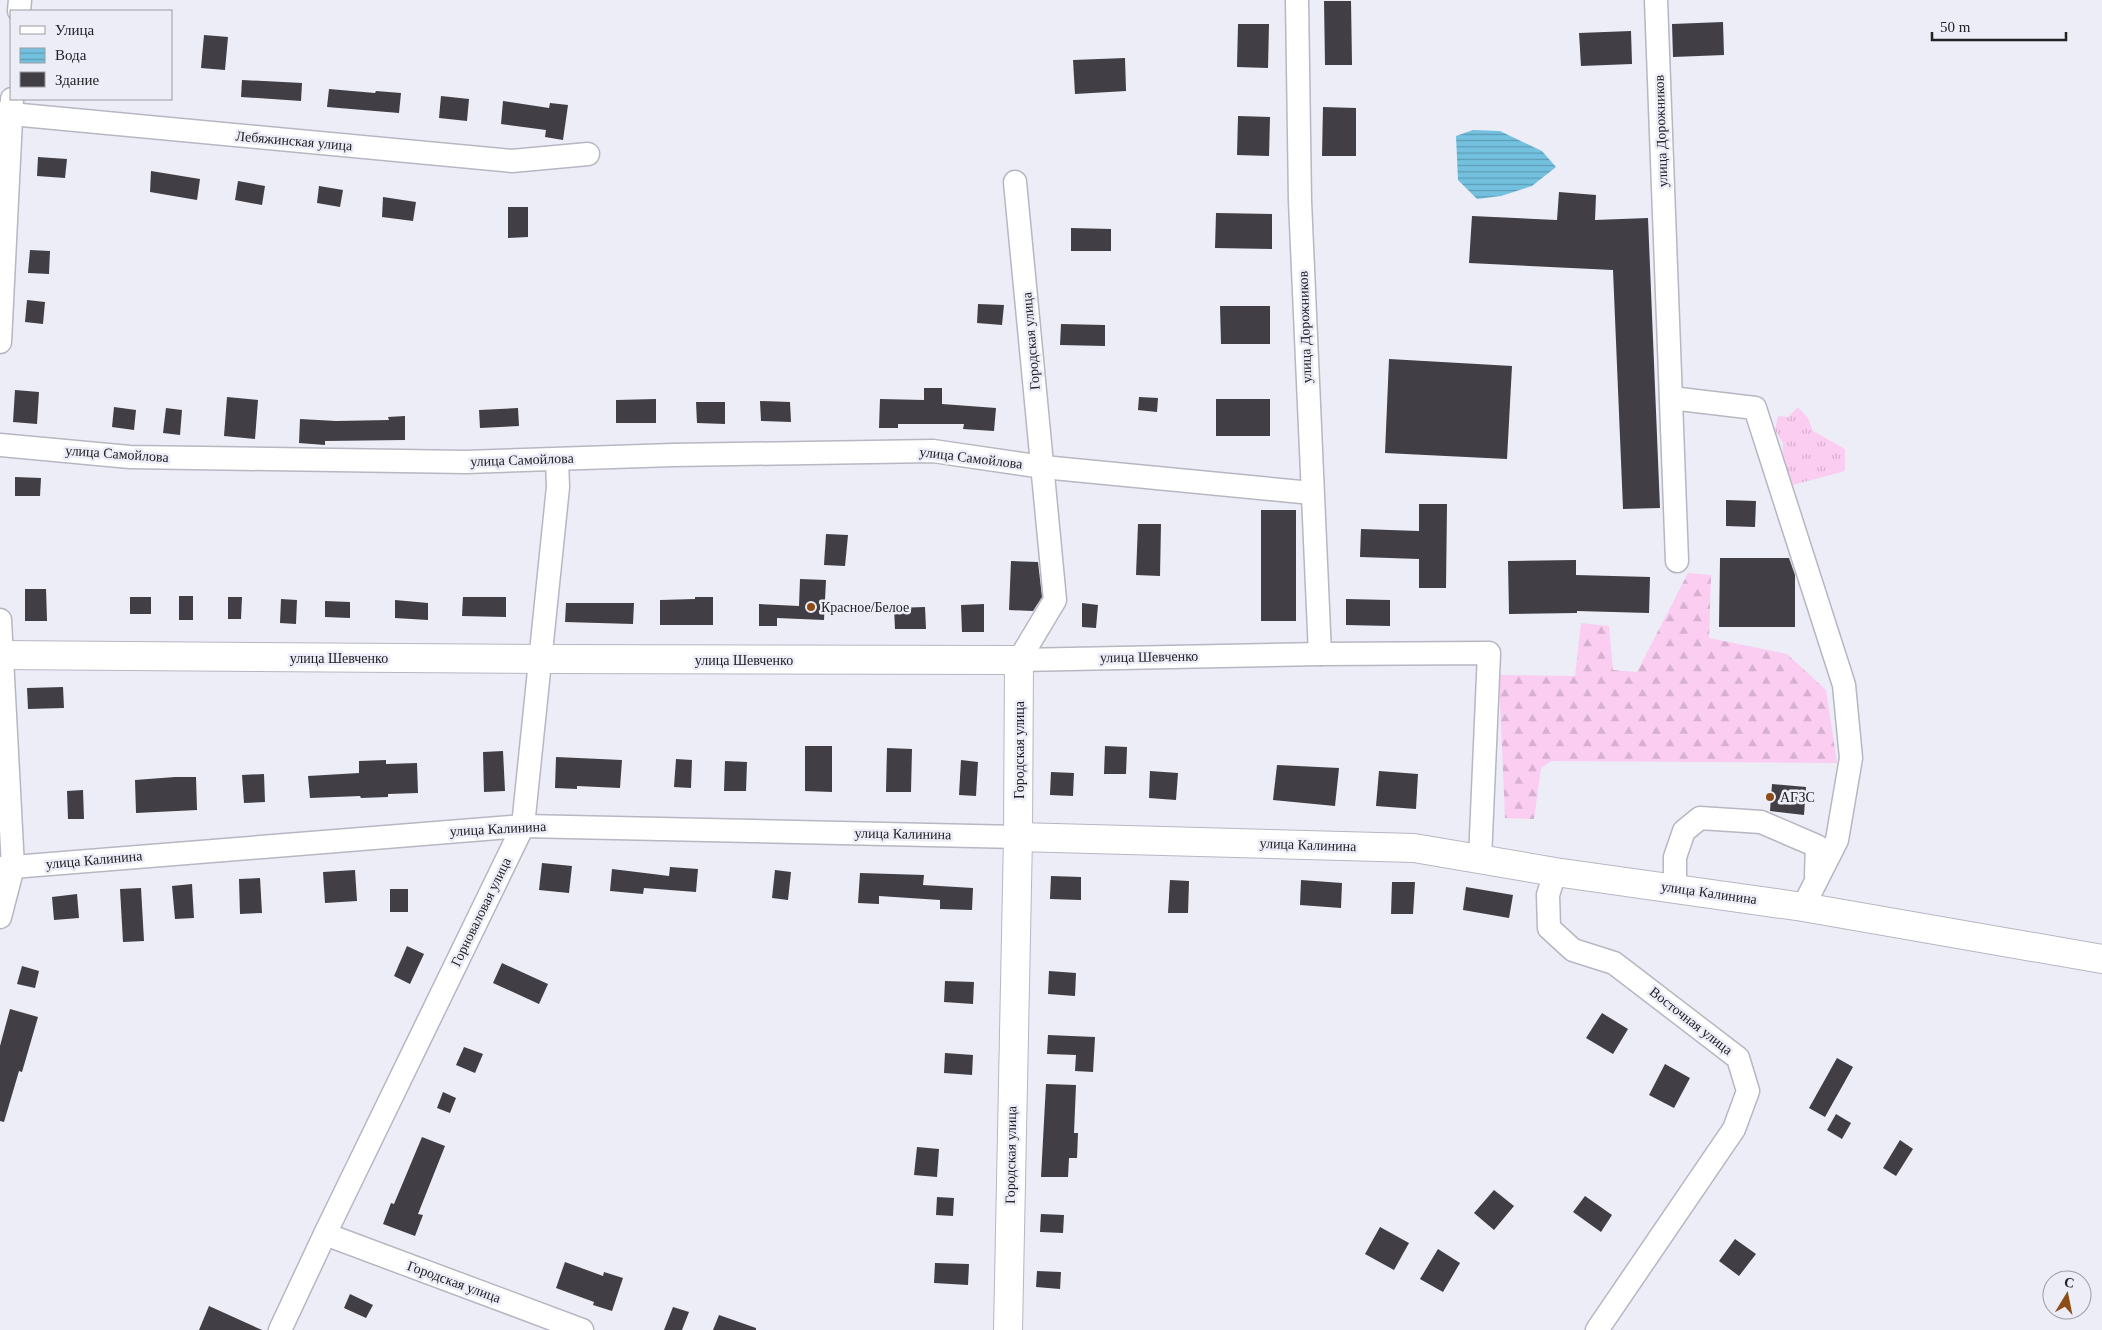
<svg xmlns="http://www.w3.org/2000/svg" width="2102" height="1330" font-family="'Times New Roman',serif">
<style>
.grass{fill:url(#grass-tufts)}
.forest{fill:url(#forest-firs)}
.water{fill:url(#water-rules)}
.building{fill:#413e45}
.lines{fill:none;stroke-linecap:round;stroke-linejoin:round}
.minor-casing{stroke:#b6b7c1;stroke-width:25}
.major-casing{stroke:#b6b7c1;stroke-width:30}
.minor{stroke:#fff;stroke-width:22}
.major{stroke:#fff;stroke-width:28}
.poi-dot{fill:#8d4d17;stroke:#ecedf7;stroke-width:2}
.labels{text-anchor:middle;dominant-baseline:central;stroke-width:5;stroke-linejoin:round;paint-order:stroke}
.street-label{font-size:14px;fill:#212226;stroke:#ecedf7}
.poi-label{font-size:14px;fill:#212226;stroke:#ecedf7;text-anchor:start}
</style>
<defs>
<pattern id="grass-tufts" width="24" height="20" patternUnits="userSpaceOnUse" patternTransform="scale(1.25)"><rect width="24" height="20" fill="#facdf1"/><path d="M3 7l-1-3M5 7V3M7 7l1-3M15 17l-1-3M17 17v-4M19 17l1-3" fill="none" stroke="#d6b0ce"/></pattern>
<pattern id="forest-firs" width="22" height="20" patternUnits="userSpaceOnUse" patternTransform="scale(1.25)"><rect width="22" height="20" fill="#facdf1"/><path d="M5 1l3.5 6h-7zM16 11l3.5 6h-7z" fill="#d6b0ce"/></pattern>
<pattern id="water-rules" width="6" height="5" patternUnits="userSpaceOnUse" patternTransform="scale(1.25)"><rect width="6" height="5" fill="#73c1df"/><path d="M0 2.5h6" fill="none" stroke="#5e9cb5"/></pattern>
</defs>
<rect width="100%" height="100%" fill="#ecedf7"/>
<polygon class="grass" points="1798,407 1808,418 1813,431 1845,449 1845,471 1789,486 1782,471 1783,443 1775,430 1778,416 1788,417"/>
<polygon class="forest" points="1688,573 1711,575 1709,638 1787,654 1826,690 1837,763 1551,761 1541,768 1534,819 1505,818 1499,675 1575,676 1581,623 1609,626 1613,670 1637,672"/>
<polygon class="water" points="1473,130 1500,131 1542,151 1556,167 1532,186 1501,196 1477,199 1458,180 1456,136"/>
<g class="building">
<polygon points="1324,1 1351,1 1352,65 1325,65"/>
<polygon points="1723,22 1724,55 1673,57 1672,24"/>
<polygon points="1238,24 1269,24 1268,68 1237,67"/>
<polygon points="1631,31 1632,64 1581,66 1579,33"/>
<polygon points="204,35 228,37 225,70 201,68"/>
<polygon points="1125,58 1126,91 1075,94 1073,60"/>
<polygon points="242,80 302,83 301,101 241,97"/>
<polygon points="329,89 375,93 376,91 401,93 399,113 327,107"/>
<polygon points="441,96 469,99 467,121 439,118"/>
<polygon points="503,101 549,108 550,103 568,105 563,140 545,137 546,130 501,124"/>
<polygon points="1323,107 1356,108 1356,156 1322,156"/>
<polygon points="1238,116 1270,117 1269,156 1237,155"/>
<polygon points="38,157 67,159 65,178 37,176"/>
<polygon points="151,171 200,179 197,200 150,192"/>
<polygon points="238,181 265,186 262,205 235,200"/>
<polygon points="319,186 343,190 340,207 317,203"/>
<polygon points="1559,192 1596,195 1595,220 1648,218 1660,508 1623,509 1613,270 1469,263 1472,216 1557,220"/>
<polygon points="383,197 416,202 413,221 382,217"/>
<polygon points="508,207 528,207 528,237 508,238"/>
<polygon points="1216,213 1272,214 1272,249 1215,248"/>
<polygon points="1071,228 1111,229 1111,251 1071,251"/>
<polygon points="30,250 50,251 49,274 28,273"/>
<polygon points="27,300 45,302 43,324 25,322"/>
<polygon points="978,304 1004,305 1002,325 977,323"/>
<polygon points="1220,306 1270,306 1270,344 1221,344"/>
<polygon points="1061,324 1105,325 1105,346 1060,345"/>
<polygon points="1389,359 1512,366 1507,459 1385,453"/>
<polygon points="924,388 942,388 942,404 996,408 994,431 963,429 964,424 898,424 898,428 879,428 880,399 924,400"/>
<polygon points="15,390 39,392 37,424 13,422"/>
<polygon points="227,397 258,400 255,439 224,436"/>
<polygon points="1139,397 1158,398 1157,412 1138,410"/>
<polygon points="656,399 656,423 616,423 616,400"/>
<rect x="1216" y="399" width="54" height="37"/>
<polygon points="760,401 790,402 791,422 761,421"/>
<polygon points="696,402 725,402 725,424 697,423"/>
<polygon points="114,407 136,410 134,430 112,427"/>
<polygon points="166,408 182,410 180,435 163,433"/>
<polygon points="518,408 519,426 480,428 479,410"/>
<polygon points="405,416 405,440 325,441 325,445 299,443 300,419 336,421 389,420 388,417"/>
<polygon points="15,477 41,478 40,496 15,496"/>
<polygon points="1726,500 1756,501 1755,527 1726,526"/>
<polygon points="1419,504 1447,504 1446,588 1419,588 1419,559 1360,557 1361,529 1419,531"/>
<rect x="1261" y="510" width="35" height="111"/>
<polygon points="1138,524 1161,524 1160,576 1136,575"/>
<polygon points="826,534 848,535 845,566 824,565"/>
<polygon points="1720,558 1789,558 1795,575 1795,627 1719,627"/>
<polygon points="1576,560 1576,575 1650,577 1649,613 1577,611 1577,613 1509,614 1508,561"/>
<polygon points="1011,561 1038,562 1042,597 1033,611 1009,610"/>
<polygon points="800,579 826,580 824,620 777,618 777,626 759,626 759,604 799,606"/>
<polygon points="25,589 46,589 47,621 25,621"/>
<rect x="179" y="596" width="14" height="24"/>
<rect x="130" y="597" width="21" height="17"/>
<polygon points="228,597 242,597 241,619 228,619"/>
<polygon points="463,597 506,597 506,617 462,616"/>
<polygon points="695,597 713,597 713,625 660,625 660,600 695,599"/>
<polygon points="281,599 297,600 296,624 280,623"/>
<polygon points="1346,599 1390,600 1390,626 1346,625"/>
<polygon points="395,600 428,603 428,620 395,618"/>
<polygon points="325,601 350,602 350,618 325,617"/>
<polygon points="566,603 634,603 633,624 565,622"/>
<polygon points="1082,603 1098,605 1096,628 1082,627"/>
<polygon points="984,604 984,632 962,632 961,605"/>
<polygon points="925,607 926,629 895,629 894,608"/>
<polygon points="63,687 64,708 28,709 27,688"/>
<polygon points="805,746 832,746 832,792 805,791"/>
<polygon points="1105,746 1127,747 1126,774 1104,774"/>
<polygon points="887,748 912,749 911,792 886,792"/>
<polygon points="503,751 505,791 484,792 483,752"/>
<polygon points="556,757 622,760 620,788 577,786 577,789 555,788"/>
<polygon points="676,759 692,760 691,788 674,787"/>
<polygon points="386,760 386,764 417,763 418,793 388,794 388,797 361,798 360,796 310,798 308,776 359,773 359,761"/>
<polygon points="961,760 978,762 976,796 959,795"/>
<polygon points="725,761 747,762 746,791 724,791"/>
<polygon points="1277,765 1339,768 1335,806 1273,800"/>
<polygon points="1150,771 1178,773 1176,800 1149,798"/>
<polygon points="1379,771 1418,774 1416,809 1376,806"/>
<polygon points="1051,772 1074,773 1073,796 1050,795"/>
<polygon points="264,774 265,802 244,803 242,775"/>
<polygon points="175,777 196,777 197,810 136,813 135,780"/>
<polygon points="1772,784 1806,787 1804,815 1770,811"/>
<polygon points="83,790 84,819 68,819 67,791"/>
<polygon points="542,863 572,866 569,893 539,890"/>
<polygon points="670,867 698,869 696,892 644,888 643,894 610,891 612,869 669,876"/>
<polygon points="355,870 357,901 325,903 323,872"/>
<polygon points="775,870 791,872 788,900 772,898"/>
<polygon points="860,873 924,875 923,885 973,888 972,910 940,909 940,900 879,896 879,904 858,903"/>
<polygon points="1051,876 1081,877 1081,900 1050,899"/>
<polygon points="260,878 262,913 240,914 239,879"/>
<polygon points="1170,880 1189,881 1188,913 1168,913"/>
<polygon points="1301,880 1342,883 1341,908 1300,905"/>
<polygon points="1392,882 1415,882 1413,914 1391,914"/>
<polygon points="192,884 194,918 175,919 172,886"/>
<polygon points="1466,887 1513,895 1509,918 1463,910"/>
<polygon points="141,888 144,941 123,942 120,889"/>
<rect x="390" y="889" width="18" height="23"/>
<polygon points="77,894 79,918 54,920 52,897"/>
<polygon points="407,946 424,954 410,984 394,976"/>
<polygon points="502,963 548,984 539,1004 493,983"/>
<polygon points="22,966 39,971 35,988 17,984"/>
<polygon points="1049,971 1076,973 1075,996 1048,994"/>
<polygon points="945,981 974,982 973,1004 944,1002"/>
<polygon points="10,1009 38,1017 22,1072 19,1071 4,1122 0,1121 0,1046"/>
<polygon points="1602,1013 1628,1029 1613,1054 1586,1038"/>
<polygon points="1048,1035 1095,1037 1093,1072 1075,1071 1076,1055 1047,1054"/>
<polygon points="464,1047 483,1054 475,1073 456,1065"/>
<polygon points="945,1053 973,1055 972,1075 944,1073"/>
<polygon points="1837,1058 1853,1067 1825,1117 1809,1108"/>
<polygon points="1665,1064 1690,1078 1674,1108 1649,1095"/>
<polygon points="1046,1084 1076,1085 1074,1133 1078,1133 1077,1158 1069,1158 1068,1177 1041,1177"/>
<polygon points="443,1092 456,1098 450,1113 437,1108"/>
<polygon points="1836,1114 1851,1123 1842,1139 1827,1130"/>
<polygon points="422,1137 445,1146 418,1214 423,1215 415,1236 383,1224 391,1203 394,1204"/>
<polygon points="1900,1140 1913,1149 1896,1176 1883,1168"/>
<polygon points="917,1147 939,1149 937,1177 914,1175"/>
<polygon points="1494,1190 1514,1206 1494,1230 1474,1213"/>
<polygon points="1585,1196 1612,1215 1601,1232 1573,1212"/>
<polygon points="937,1197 954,1198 953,1216 936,1215"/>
<polygon points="1041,1214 1064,1215 1063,1233 1040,1232"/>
<polygon points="1380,1227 1409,1243 1394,1270 1365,1254"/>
<polygon points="1735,1239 1756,1254 1739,1276 1719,1261"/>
<polygon points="1438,1249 1460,1263 1443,1292 1420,1279"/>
<polygon points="565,1262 603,1276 604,1272 623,1278 612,1311 593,1305 594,1302 556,1288"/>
<polygon points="935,1263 969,1264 968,1285 934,1283"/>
<polygon points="1037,1271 1061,1272 1060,1289 1036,1287"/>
<polygon points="350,1294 373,1305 366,1318 344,1308"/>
<polygon points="209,1306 262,1330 199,1330"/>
<polygon points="673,1307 689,1312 682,1330 664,1330"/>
<polygon points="719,1315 756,1328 756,1330 713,1330"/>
</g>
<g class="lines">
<defs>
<g id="minor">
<polyline points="1297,0 1300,201 1320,654"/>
<polyline points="1656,0 1677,561"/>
<polyline points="19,11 20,0"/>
<polyline points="0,113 512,161 588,154"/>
<polyline points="1015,182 1055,600 1019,660"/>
<polyline points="0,342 12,99"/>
<polyline points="1671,398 1755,408 1844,685 1851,758 1837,840 1803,907"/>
<polyline points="0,445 130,457 466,462 673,455 933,451 1043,467 1312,493"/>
<polyline points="0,620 13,867 0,917"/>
<polyline points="1019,660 1320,654 1489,653 1480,859"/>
<polyline points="0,868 523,826 1018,837"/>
<polyline points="1555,872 1548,895 1549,928 1573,950 1614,963 1738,1058 1748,1091 1734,1129 1597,1330"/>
<polyline points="1675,887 1675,857 1684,831 1700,818 1761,822 1817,846 1816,875"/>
<polyline points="325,1234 582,1330"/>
<polyline points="280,1330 325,1234 523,826 558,487 557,460"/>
</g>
<g id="major">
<polyline points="0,655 541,659 1019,660 1018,837 1008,1330"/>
<polyline points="1018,837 1414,848 1555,872 1803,907 2102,959"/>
</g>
</defs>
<use href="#minor" class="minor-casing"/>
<use href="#major" class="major-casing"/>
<use href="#minor" class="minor"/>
<use href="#major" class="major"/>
</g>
<g class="poi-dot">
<circle cx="811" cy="607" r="5"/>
<circle cx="1770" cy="797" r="5"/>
</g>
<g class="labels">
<g class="street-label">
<text transform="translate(1661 131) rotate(-92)">улица Дорожников</text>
<text transform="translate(294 141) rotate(5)">Лебяжинская улица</text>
<text transform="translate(1305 327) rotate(-92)">улица Дорожников</text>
<text transform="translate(1031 341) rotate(-95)">Городская улица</text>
<text transform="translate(117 454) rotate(4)">улица Самойлова</text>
<text transform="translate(971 458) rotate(7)">улица Самойлова</text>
<text transform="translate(522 460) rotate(-2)">улица Самойлова</text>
<text transform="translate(1149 657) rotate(-1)">улица Шевченко</text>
<text x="339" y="658">улица Шевченко</text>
<text x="744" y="660">улица Шевченко</text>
<text transform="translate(1019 750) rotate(-90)">Городская улица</text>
<text transform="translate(498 829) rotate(-3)">улица Калинина</text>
<text transform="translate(903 834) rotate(1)">улица Калинина</text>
<text transform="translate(1308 845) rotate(2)">улица Калинина</text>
<text transform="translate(94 860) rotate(-5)">улица Калинина</text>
<text transform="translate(1709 893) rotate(8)">улица Калинина</text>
<text transform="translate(481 912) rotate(-64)">Горноваловая улица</text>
<text transform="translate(1691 1021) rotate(38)">Восточная улица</text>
<text transform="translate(1011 1155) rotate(-89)">Городская улица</text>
<text transform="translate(454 1282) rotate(20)">Городская улица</text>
</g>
<g class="poi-label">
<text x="821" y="607">Красное/Белое</text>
<text x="1780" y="797">АГЗС</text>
</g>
</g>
<rect x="10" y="10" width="162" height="90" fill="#ecedf7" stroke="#9b9ca3"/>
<rect x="20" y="26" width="25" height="8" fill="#ffffff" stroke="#9b9ca3"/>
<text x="55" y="35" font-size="15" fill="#212226">Улица</text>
<rect x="20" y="48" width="25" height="15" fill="url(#water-rules)" stroke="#9b9ca3"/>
<text x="55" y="60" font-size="15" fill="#212226">Вода</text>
<rect x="20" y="72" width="25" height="15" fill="#413e45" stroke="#9b9ca3"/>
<text x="55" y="85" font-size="15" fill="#212226">Здание</text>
<g transform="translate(2067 1295) rotate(10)"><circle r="24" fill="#ecedf7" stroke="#9b9ca3"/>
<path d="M0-4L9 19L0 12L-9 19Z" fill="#8d4d17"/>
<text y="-8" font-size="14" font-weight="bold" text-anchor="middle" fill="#212226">С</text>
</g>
<path d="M1932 32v8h134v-8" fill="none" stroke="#212226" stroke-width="2.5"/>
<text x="1940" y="32" font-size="15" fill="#212226" stroke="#ecedf7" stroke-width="4" paint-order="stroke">50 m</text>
</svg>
